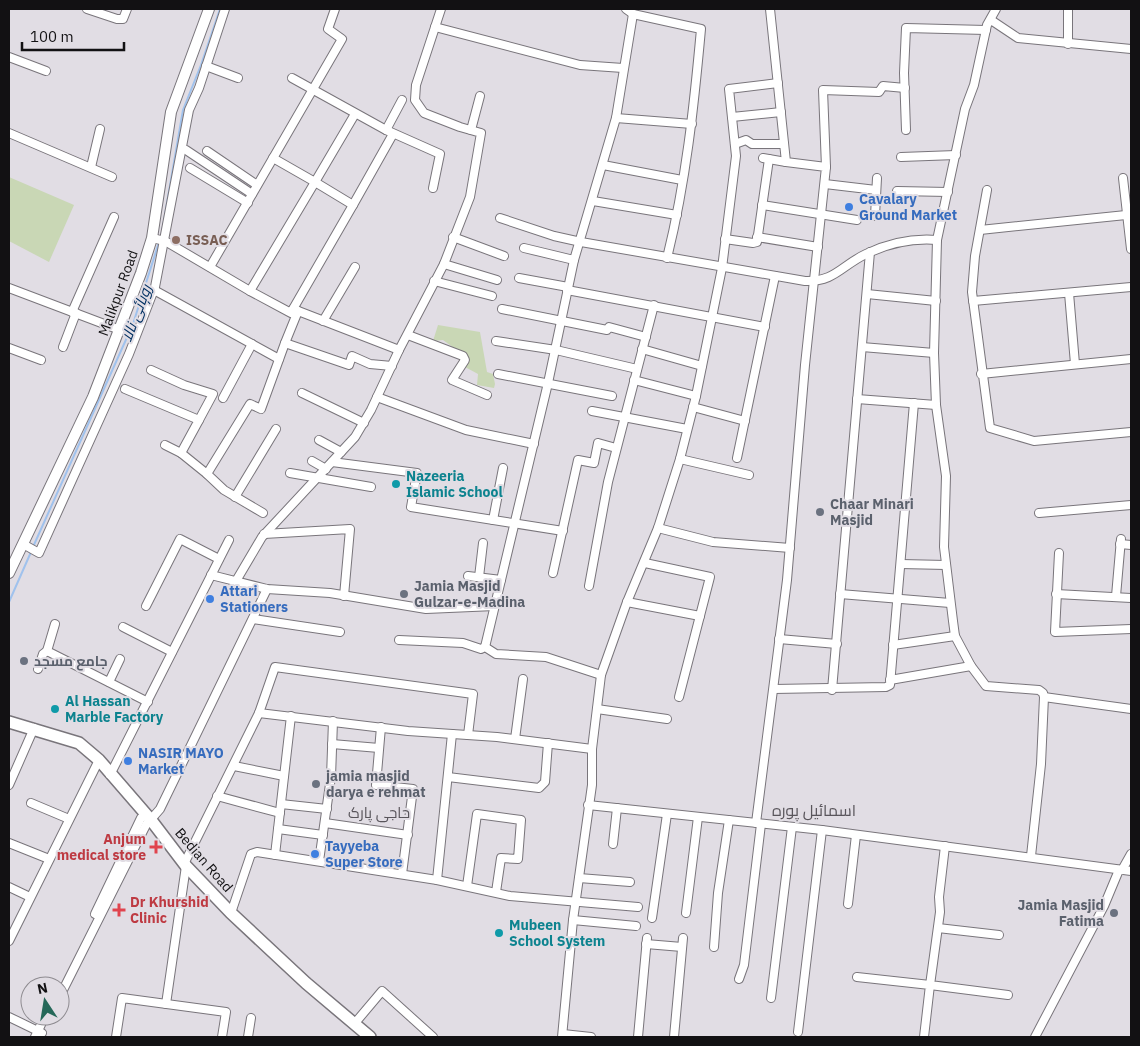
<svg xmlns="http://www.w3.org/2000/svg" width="1140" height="1046" font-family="'IBM Plex Sans',Cairo,sans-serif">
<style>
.green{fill:#c9d7b5}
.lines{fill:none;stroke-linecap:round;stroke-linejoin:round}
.stream{stroke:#a0c2ed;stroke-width:2}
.minor-casing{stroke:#79757b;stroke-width:10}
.tertiary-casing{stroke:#79757b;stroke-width:12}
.secondary-casing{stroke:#79757b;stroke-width:14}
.minor{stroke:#fff;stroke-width:8}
.tertiary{stroke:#fff;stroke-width:10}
.secondary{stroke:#fff;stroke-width:11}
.shop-dot{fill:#3f7fe0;stroke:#e1dde4;stroke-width:2}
.education-dot{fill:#8d6e63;stroke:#e1dde4;stroke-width:2}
.culture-dot{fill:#0f9aa8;stroke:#e1dde4;stroke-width:2}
.worship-dot{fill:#6b7280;stroke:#e1dde4;stroke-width:2}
.health-dot{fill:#e0444e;stroke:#e1dde4;stroke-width:2}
.labels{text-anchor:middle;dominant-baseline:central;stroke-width:4;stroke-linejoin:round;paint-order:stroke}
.shop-label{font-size:14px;font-weight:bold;fill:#366cbe;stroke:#e1dde4;text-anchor:start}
.education-label{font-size:14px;font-weight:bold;fill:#785e54;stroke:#e1dde4;text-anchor:start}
.street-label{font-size:14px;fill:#121113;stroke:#e1dde4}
.culture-label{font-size:14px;font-weight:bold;fill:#0d838f;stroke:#e1dde4;text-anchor:start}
.worship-label{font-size:14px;font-weight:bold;fill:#5b616d;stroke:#e1dde4;text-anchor:start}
.health-label{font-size:14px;font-weight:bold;fill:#be3a42;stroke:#e1dde4;text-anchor:end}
.water-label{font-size:15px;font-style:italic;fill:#003062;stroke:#e1dde4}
.neighbourhood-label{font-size:15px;fill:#59555b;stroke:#e1dde4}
.quarter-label{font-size:16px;fill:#59555b;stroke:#e1dde4}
</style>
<rect width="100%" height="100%" fill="#e1dde4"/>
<g class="green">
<polygon points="9,177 74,205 49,262 9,241"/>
<polygon points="438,325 480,332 487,372 493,374 495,384 494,388 477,385 478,374 465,367 468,360 463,352 458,351 443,340 433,341"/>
</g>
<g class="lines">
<g class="stream">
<polyline points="161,238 183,110 201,65 220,9"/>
<polyline points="33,547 133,324 159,242"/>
<polyline points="9,602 31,552"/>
</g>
<defs>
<g id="minor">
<polyline points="87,9 117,19 123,19 127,9"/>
<path d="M626 9 633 14 701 29C694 106 686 182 667 258"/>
<polyline points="996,9 987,25 974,85 965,109 937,240 934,353 936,405 946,476 944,547 953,621 955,636 971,666 986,686 1039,690 1043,693 1044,697 1041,764 1031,856"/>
<polyline points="991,20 1018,38 1131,49"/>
<polyline points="435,27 580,65 623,68"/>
<polyline points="1068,44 1068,9"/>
<polyline points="9,57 46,71"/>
<polyline points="206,66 238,78"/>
<polyline points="292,78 386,130 440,154 433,188"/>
<polyline points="732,117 781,112"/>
<polyline points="616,118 692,124"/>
<polyline points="386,130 402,100"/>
<polyline points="471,130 480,96"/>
<polyline points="906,130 904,73 906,28 986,30"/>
<polyline points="9,133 112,177"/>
<polyline points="393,134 353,205 315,182 250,291 291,313 293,309 399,350"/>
<polyline points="735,144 746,140 752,144 784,144"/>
<polyline points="186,150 252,194"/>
<polyline points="207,151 257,185"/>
<polyline points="901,157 956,155"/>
<polyline points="273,158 315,182 355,114"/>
<polyline points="763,158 786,162"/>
<polyline points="603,165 682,180"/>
<polyline points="91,167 100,129"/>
<polyline points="826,167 823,90 879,92 883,86 905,88"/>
<polyline points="190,168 248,203"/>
<polyline points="1123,178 1131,249"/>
<polyline points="825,184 876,190"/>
<polyline points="987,190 975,256 972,292 990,428 1034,441 1131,432"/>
<polyline points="897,191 948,192"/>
<polyline points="593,201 677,215"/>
<polyline points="762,205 857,220"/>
<polyline points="875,216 877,178"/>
<path d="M500 218 554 236 581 242 805 281C835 282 842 265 866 254 889 243 912 238 937 240"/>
<polyline points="980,230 1126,215"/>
<polyline points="453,237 504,256"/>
<polyline points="757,237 818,247"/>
<polyline points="152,238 165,241 250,291"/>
<polyline points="725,239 753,243 757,242 769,159"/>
<polyline points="524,248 574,260"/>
<polyline points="444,264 497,280"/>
<polyline points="210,267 342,39 328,29 335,9"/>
<polyline points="519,278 568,287"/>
<polyline points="434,281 492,296"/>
<polyline points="9,288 120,330"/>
<polyline points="154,290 279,359"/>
<polyline points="567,290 765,327"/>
<polyline points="1069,293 1075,364"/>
<polyline points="867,294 936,301"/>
<polyline points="973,301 1131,287"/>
<polyline points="293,309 353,205"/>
<polyline points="502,309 607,330 609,327 646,337"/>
<polyline points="298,311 285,343 349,365 352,356 370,364 392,366"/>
<polyline points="72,312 114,217"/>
<polyline points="323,321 355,267"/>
<polyline points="408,335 463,356 465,360 452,380 487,395"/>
<polyline points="496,341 556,350 637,369"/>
<polyline points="63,347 76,313"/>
<polyline points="862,347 934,353"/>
<polyline points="9,348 41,360"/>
<polyline points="642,349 702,366"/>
<polyline points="151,370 184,385 213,394 199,420"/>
<polyline points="498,374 612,396"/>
<polyline points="981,374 1131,359"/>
<polyline points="634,380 696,396"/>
<polyline points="125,389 199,420 181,453"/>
<polyline points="302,393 364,423"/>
<polyline points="377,397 466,430 534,444"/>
<polyline points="223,398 252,344"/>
<polyline points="857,399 936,405"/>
<polyline points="693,407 745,421"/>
<polyline points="592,411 687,429"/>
<polyline points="319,440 341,452"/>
<polyline points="165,445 181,453 207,474"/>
<polyline points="737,458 775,276"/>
<polyline points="680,459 749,475"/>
<polyline points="312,461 326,469"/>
<polyline points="332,462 417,473 411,507 563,531"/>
<polyline points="290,473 371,487"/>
<polyline points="235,497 276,429"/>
<polyline points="263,513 224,490 207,474 250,404 261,409 285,343"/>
<polyline points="1039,513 1131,505"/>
<polyline points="493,520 503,468"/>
<polyline points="658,528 713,542 790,548"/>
<polyline points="264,534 350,529 344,596"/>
<polyline points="23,544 39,553 129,354 155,287 189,110 199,88 225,9"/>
<polyline points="1120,544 1131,545"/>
<polyline points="1059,553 1055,632 1131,629"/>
<polyline points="645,563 710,577 679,697"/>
<polyline points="901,564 946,565"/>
<polyline points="553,573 578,460 594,463 598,443 616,448"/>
<polyline points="211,575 267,589 330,593 426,609 495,606"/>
<polyline points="468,576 501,580"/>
<polyline points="479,577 483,543"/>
<polyline points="236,581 262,537 355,437 371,410 399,350 444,264 470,197 481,133 460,127 424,113 415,100 416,85 441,9"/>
<polyline points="589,586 608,482 654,305"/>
<polyline points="840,594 950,603"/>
<polyline points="1056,594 1131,598"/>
<polyline points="1116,596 1121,539"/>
<polyline points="627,602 700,616"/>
<polyline points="146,606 180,539 219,559"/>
<polyline points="253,619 340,632"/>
<polyline points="55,624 47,651 148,702"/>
<polyline points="123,627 172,652"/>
<polyline points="779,639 837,644"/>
<polyline points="399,640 463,643 481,649 485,647 496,654 546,657 601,675"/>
<polyline points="893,645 955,636"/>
<polyline points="485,647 548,383 574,260 616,118 633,14"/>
<polyline points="38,669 43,654 47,651"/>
<polyline points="890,680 971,666"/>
<polyline points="109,682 120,659"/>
<polyline points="774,689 886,687 890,685 914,403"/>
<polyline points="832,690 870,252"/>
<polyline points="1044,697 1131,709"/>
<polyline points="597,709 667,719"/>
<polyline points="259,713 408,731 497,737 592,749"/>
<polyline points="381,727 376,785 413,789 402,874"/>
<polyline points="515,739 523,679"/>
<polyline points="332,744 379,748"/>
<polyline points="234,766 284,776"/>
<polyline points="110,775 229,540"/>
<polyline points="448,777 539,788 545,782 548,743"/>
<polyline points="9,785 34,728"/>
<polyline points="217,796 280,813"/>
<polyline points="31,803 69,819"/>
<polyline points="281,804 327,809"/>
<polyline points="588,805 822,830 1131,871"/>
<polyline points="325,823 408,835"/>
<polyline points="756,823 787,580 805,365 826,167 786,162 770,9"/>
<polyline points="278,829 323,835"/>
<polyline points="9,843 49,859"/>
<polyline points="613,844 617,808"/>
<polyline points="945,846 939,897 940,912 930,985 1008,995"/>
<polyline points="275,855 291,716"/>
<polyline points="319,861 331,777 333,721"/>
<polyline points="184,864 259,713 275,667 473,694 468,735"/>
<polyline points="1122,870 1131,854"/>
<polyline points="579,878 630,882"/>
<polyline points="437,880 452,734"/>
<polyline points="467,886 477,814 521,820 518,859 501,858 496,892"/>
<polyline points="9,887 30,897"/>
<polyline points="848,904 856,835"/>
<polyline points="231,913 251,854 257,852 437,880 510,896 638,907"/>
<polyline points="686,913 698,817"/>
<polyline points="95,914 141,818 146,815"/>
<polyline points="652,918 667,814"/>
<polyline points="573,920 636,926"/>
<polyline points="938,928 999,935"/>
<polyline points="9,941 99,760"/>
<polyline points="646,944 682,947"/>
<polyline points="714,947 718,893 729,820"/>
<polyline points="857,977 930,985 924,1037"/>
<polyline points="739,979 744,965 761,824"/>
<polyline points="60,996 146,825 160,809 267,589"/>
<polyline points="771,998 792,827"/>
<polyline points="166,1004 186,866"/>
<polyline points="9,1017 42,1033"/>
<polyline points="355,1023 382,991 433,1037"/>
<polyline points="798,1032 822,830"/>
<polyline points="563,1034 591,1037"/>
<polyline points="35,1037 45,1016"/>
<polyline points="116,1037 122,998 226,1012 222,1037"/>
<polyline points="248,1037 251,1018"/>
<polyline points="562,1037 573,920 592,785 592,749 601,675 627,602 658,528 680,459 696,396 722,268 736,156 729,89 778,83"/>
<polyline points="638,1037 647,938"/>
<polyline points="674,1037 683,938"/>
<polyline points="1035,1037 1104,906 1119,870"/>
</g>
<polyline id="tertiary" points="9,573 93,397 141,273 152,238 171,112 209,9"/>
<polyline id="secondary" points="9,722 79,743 99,760 151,820 186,866 231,913 306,983 370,1037"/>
</defs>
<use href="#minor" class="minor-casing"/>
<use href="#tertiary" class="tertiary-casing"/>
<use href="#secondary" class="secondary-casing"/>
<use href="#minor" class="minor"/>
<use href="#tertiary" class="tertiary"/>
<use href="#secondary" class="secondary"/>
</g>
<g class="shop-dot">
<circle cx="849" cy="207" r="5"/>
<circle cx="210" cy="599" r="5"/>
<circle cx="128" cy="761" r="5"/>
<circle cx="315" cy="854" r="5"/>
</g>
<circle class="education-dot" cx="176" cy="240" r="5"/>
<g class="culture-dot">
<circle cx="396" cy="484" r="5"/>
<circle cx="55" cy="709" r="5"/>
<circle cx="499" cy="933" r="5"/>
</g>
<g class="worship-dot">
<circle cx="820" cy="512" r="5"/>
<circle cx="404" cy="594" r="5"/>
<circle cx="24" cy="661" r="5"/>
<circle cx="316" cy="784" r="5"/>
<circle cx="1114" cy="913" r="5"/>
</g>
<g class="health-dot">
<path d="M153.5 839.5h5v5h5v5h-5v5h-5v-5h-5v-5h5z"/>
<path d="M116.5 902.5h5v5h5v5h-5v5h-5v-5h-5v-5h5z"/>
</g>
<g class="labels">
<g class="shop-label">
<text x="859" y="199">Cavalary<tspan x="859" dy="16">Ground Market</tspan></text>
<text x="220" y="591">Attari<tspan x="220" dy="16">Stationers</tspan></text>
<text x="138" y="753">NASIR MAYO<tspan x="138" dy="16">Market</tspan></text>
<text x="325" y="846">Tayyeba<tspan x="325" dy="16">Super Store</tspan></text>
</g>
<g class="education-label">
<text x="186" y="240">ISSAC</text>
</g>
<g class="street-label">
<text transform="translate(118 293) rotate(-70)">Malikpur Road</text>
<text transform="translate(204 860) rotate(49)">Bedian Road</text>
</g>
<g class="culture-label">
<text x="406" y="476">Nazeeria<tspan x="406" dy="16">Islamic School</tspan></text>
<text x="65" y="701">Al Hassan<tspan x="65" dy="16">Marble Factory</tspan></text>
<text x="509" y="925">Mubeen<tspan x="509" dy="16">School System</tspan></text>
</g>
<g class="worship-label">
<text x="830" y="504">Chaar Minari<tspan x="830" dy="16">Masjid</tspan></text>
<text x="414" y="586">Jamia Masjid<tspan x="414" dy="16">Gulzar-e-Madina</tspan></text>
<text x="34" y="661">جامع مسجد</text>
<text x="326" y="776">jamia masjid<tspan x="326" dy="16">darya e rehmat</tspan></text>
<text x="1104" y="905" text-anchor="end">Jamia Masjid<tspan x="1104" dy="16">Fatima</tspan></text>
</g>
<g class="health-label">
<text x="146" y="839">Anjum<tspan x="146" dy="16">medical store</tspan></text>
<text x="130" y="902" text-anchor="start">Dr Khurshid<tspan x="130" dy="16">Clinic</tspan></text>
</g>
<g class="water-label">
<text transform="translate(136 313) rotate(-69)">روہائی نالا</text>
</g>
<g class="neighbourhood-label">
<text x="379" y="812">حاجی پارک</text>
</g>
<g class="quarter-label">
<text x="814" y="810">اسمائیل پورہ</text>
</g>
</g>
<rect width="1140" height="1046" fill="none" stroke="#121113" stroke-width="20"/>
<g transform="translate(45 1001) rotate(348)"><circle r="24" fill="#e1dde4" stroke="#8e8b90"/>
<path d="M0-4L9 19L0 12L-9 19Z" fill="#256859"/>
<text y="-8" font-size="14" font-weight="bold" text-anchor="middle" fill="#121113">N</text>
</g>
<path d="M22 42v8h102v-8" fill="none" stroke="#121113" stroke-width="2.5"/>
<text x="30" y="42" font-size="15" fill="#121113" stroke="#e1dde4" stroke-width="4" paint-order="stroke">100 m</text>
</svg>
